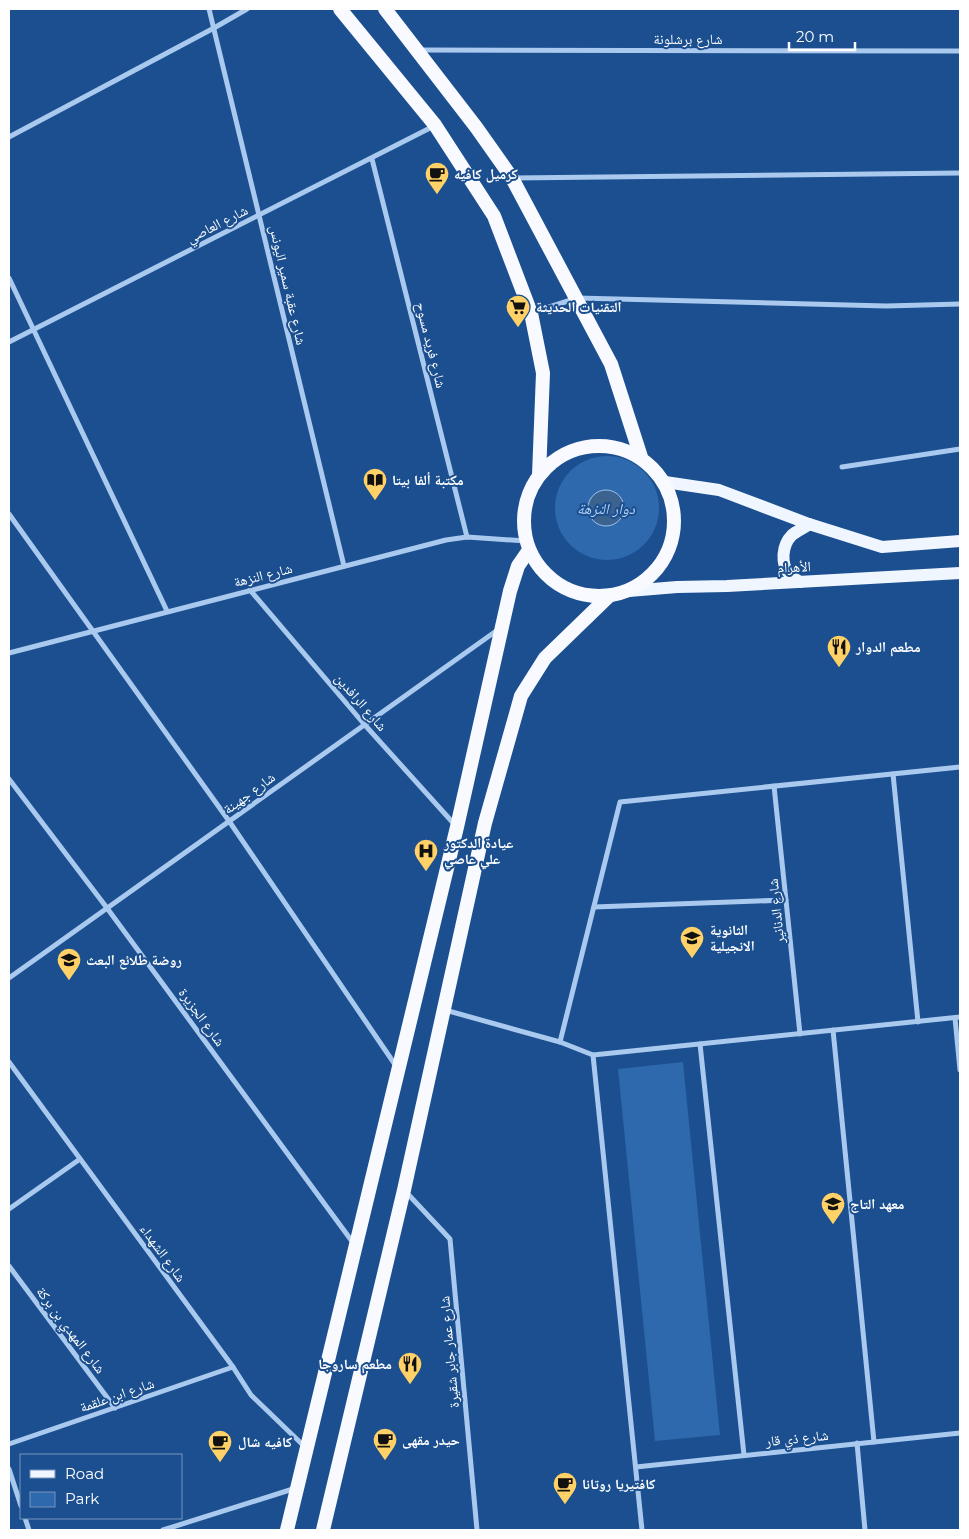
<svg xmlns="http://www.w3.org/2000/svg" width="969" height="1539" font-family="Montserrat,'Noto Naskh Arabic',sans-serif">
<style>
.green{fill:#2e69ad}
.water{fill:#3c6290;stroke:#9cc4f0}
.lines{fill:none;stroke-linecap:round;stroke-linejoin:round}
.minor{stroke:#a9c9ee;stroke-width:5}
.primary{stroke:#f0f6ff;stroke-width:12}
.trunk{stroke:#f8faff;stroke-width:14}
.labels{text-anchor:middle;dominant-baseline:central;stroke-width:4;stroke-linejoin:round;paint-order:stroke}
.street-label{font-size:14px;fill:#fff;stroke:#1b4f8f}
.poi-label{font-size:14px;font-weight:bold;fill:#fff;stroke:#1b4f8f;text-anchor:start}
.water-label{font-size:15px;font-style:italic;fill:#b5d3f5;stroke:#1b4f8f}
</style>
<rect width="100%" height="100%" fill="#1b4f8f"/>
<g class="green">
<circle cx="607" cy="508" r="52"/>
<polygon points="683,1062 720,1435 655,1441 618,1069"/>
</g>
<circle class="water" cx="606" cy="508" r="18"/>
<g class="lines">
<g class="minor">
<polyline points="209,9 344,566"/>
<polyline points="421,50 960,51"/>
<polyline points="9,137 214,28 247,9"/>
<polyline points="372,159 467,537"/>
<polyline points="513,178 960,173"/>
<polyline points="9,278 167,611"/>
<polyline points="531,313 577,298 886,306 960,304"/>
<polyline points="9,342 434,126"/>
<polyline points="842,467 960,449"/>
<polyline points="9,514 229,821 396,1066"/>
<polyline points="250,590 364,724 455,825"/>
<polyline points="9,653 446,540 467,537 526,541"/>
<polyline points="893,774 918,1022"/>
<polyline points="9,779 107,908 354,1244"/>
<polyline points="774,786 800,1034"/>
<polyline points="594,907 786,900"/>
<polyline points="9,978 499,629"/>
<polyline points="445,1010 560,1042 593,1055 642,1530"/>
<polyline points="955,1018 960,1070"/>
<polyline points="833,1030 874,1442"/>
<polyline points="560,1042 620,802 960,767"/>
<polyline points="700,1044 744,1455"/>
<polyline points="593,1055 960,1017"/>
<polyline points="9,1062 233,1367 251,1395 305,1447"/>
<polyline points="406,1192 450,1239 477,1530"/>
<polyline points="9,1209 80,1159"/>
<polyline points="9,1266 115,1408"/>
<polyline points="857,1443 865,1530"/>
<polyline points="9,1444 233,1367"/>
<polyline points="636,1467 960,1433"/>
<polyline points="9,1469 21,1506"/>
<polyline points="25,1518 29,1530"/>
<polyline points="163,1530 296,1488"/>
</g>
<g class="primary">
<polyline points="665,482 719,490 809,524 882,547 960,541"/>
<path d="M800 582C797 580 793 578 790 575 780 564 782 545 792 535 797 531 804 528 809 524"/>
<polyline points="629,591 677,587 727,586 960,573"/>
</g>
<g class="trunk">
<polyline points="340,9 435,125 494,216 531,313 543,373 539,475"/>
<polyline points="385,9 476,127 512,178 611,364 641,457"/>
<circle cx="599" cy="521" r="75"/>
<polyline points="287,1530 457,827 510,591 518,566 529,550"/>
<polyline points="323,1530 404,1190 485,823 521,696 545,658 609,596"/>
</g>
</g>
<defs>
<symbol id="cafe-pin" viewBox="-11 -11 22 30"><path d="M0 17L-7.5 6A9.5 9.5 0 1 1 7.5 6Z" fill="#ffd166" stroke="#1b4f8f"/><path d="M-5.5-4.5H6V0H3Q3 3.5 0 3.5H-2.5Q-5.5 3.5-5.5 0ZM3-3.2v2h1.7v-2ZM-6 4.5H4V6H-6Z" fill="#111"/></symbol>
<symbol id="supermarket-pin" viewBox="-11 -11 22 30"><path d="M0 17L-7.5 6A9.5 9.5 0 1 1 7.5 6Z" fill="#ffd166" stroke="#1b4f8f"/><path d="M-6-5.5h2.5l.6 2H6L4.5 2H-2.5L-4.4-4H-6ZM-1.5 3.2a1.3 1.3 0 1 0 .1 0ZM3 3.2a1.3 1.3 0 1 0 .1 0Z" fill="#111"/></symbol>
<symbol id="library-pin" viewBox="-11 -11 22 30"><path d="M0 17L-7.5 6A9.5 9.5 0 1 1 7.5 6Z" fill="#ffd166" stroke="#1b4f8f"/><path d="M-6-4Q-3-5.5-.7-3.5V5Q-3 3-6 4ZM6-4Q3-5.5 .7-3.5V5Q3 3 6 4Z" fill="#111"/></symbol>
<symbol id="restaurant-pin" viewBox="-11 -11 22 30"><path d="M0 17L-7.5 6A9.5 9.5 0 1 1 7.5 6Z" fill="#ffd166" stroke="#1b4f8f"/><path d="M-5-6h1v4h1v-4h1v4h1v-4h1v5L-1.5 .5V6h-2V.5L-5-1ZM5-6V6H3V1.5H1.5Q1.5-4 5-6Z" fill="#111"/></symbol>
<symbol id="hospital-pin" viewBox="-11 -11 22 30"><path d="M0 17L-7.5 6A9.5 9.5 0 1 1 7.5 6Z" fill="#ffd166" stroke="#1b4f8f"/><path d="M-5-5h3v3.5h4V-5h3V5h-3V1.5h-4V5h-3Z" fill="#111"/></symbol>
<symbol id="school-pin" viewBox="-11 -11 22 30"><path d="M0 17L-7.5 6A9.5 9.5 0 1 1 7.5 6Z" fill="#ffd166" stroke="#1b4f8f"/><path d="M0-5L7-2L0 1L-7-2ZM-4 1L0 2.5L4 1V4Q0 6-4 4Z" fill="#111"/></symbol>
</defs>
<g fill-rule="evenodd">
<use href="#cafe-pin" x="423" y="160" width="28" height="38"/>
<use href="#supermarket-pin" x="504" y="293" width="28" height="38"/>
<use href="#library-pin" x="361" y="466" width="28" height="38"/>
<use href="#restaurant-pin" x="825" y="633" width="28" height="38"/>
<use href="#hospital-pin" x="412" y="837" width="28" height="38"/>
<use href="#school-pin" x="678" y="924" width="28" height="38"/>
<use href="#school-pin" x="55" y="946" width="28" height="38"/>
<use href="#school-pin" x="819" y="1190" width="28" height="38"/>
<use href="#restaurant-pin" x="396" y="1350" width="28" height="38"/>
<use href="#cafe-pin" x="371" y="1426" width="28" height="38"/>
<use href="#cafe-pin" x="206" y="1428" width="28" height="38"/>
<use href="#cafe-pin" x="551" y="1470" width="28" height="38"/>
</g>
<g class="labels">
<g class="street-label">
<text x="688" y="39">شارع برشلونة</text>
<text transform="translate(217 224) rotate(-27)">شارع العاصي</text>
<text transform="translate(288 285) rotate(77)">شارع عقبة سمير اليونس</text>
<text transform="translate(431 345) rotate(76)">شارع فريد مسوح</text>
<text transform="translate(794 567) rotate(-3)">الأهرام</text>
<text transform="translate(263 575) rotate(-14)">شارع النزهة</text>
<text transform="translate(361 702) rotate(49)">شارع الرافدين</text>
<text transform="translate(249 793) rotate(-36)">شارع جهينة</text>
<text transform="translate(776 911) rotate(-96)">شارع الدنانير</text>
<text transform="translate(202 1017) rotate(54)">شارع الجزيرة</text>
<text transform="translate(163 1253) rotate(54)">شارع الشهداء</text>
<text transform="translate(71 1330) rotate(53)">شارع المهدي بن بركة</text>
<text transform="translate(449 1352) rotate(-95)">شارع عمار جابر شقيرة</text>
<text transform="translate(117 1395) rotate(-19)">شارع ابن علقمة</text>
<text transform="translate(797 1438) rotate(-6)">شارع ذي قار</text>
</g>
<g class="poi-label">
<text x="454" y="174">كرميل كافيه</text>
<text x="536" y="307">التقنيات الحديثة</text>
<text x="392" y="480">مكتبة ألفا بيتا</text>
<text x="856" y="647">مطعم الدوار</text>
<text x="444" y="843">عيادة الدكتور<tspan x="444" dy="16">علي عاصي</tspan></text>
<text x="710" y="930">الثانوية<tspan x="710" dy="16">الانجيلية</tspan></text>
<text x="86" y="960">روضة طلائع البعث</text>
<text x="850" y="1204">معهد التاج</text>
<text x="392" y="1364" text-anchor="end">مطعم ساروجا</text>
<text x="402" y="1440">حيدر مقهى</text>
<text x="238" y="1442">كافيه شال</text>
<text x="582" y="1484">كافتيريا روتانا</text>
</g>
<g class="water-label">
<text x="606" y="508">دوار النزهة</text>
</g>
</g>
<rect width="969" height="1539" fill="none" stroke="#ffffff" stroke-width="20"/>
<rect x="20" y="1454" width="162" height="65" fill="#1b4f8f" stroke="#7695bc"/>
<rect x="30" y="1470" width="25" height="8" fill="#f0f6ff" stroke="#7695bc"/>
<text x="65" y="1479" font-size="15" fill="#ffffff">Road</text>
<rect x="30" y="1492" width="25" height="15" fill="#2e69ad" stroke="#7695bc"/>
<text x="65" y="1504" font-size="15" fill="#ffffff">Park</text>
<path d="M789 42v8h66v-8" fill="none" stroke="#ffffff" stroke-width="2.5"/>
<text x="796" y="42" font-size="15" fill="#ffffff" stroke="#1b4f8f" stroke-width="4" paint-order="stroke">20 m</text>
</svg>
